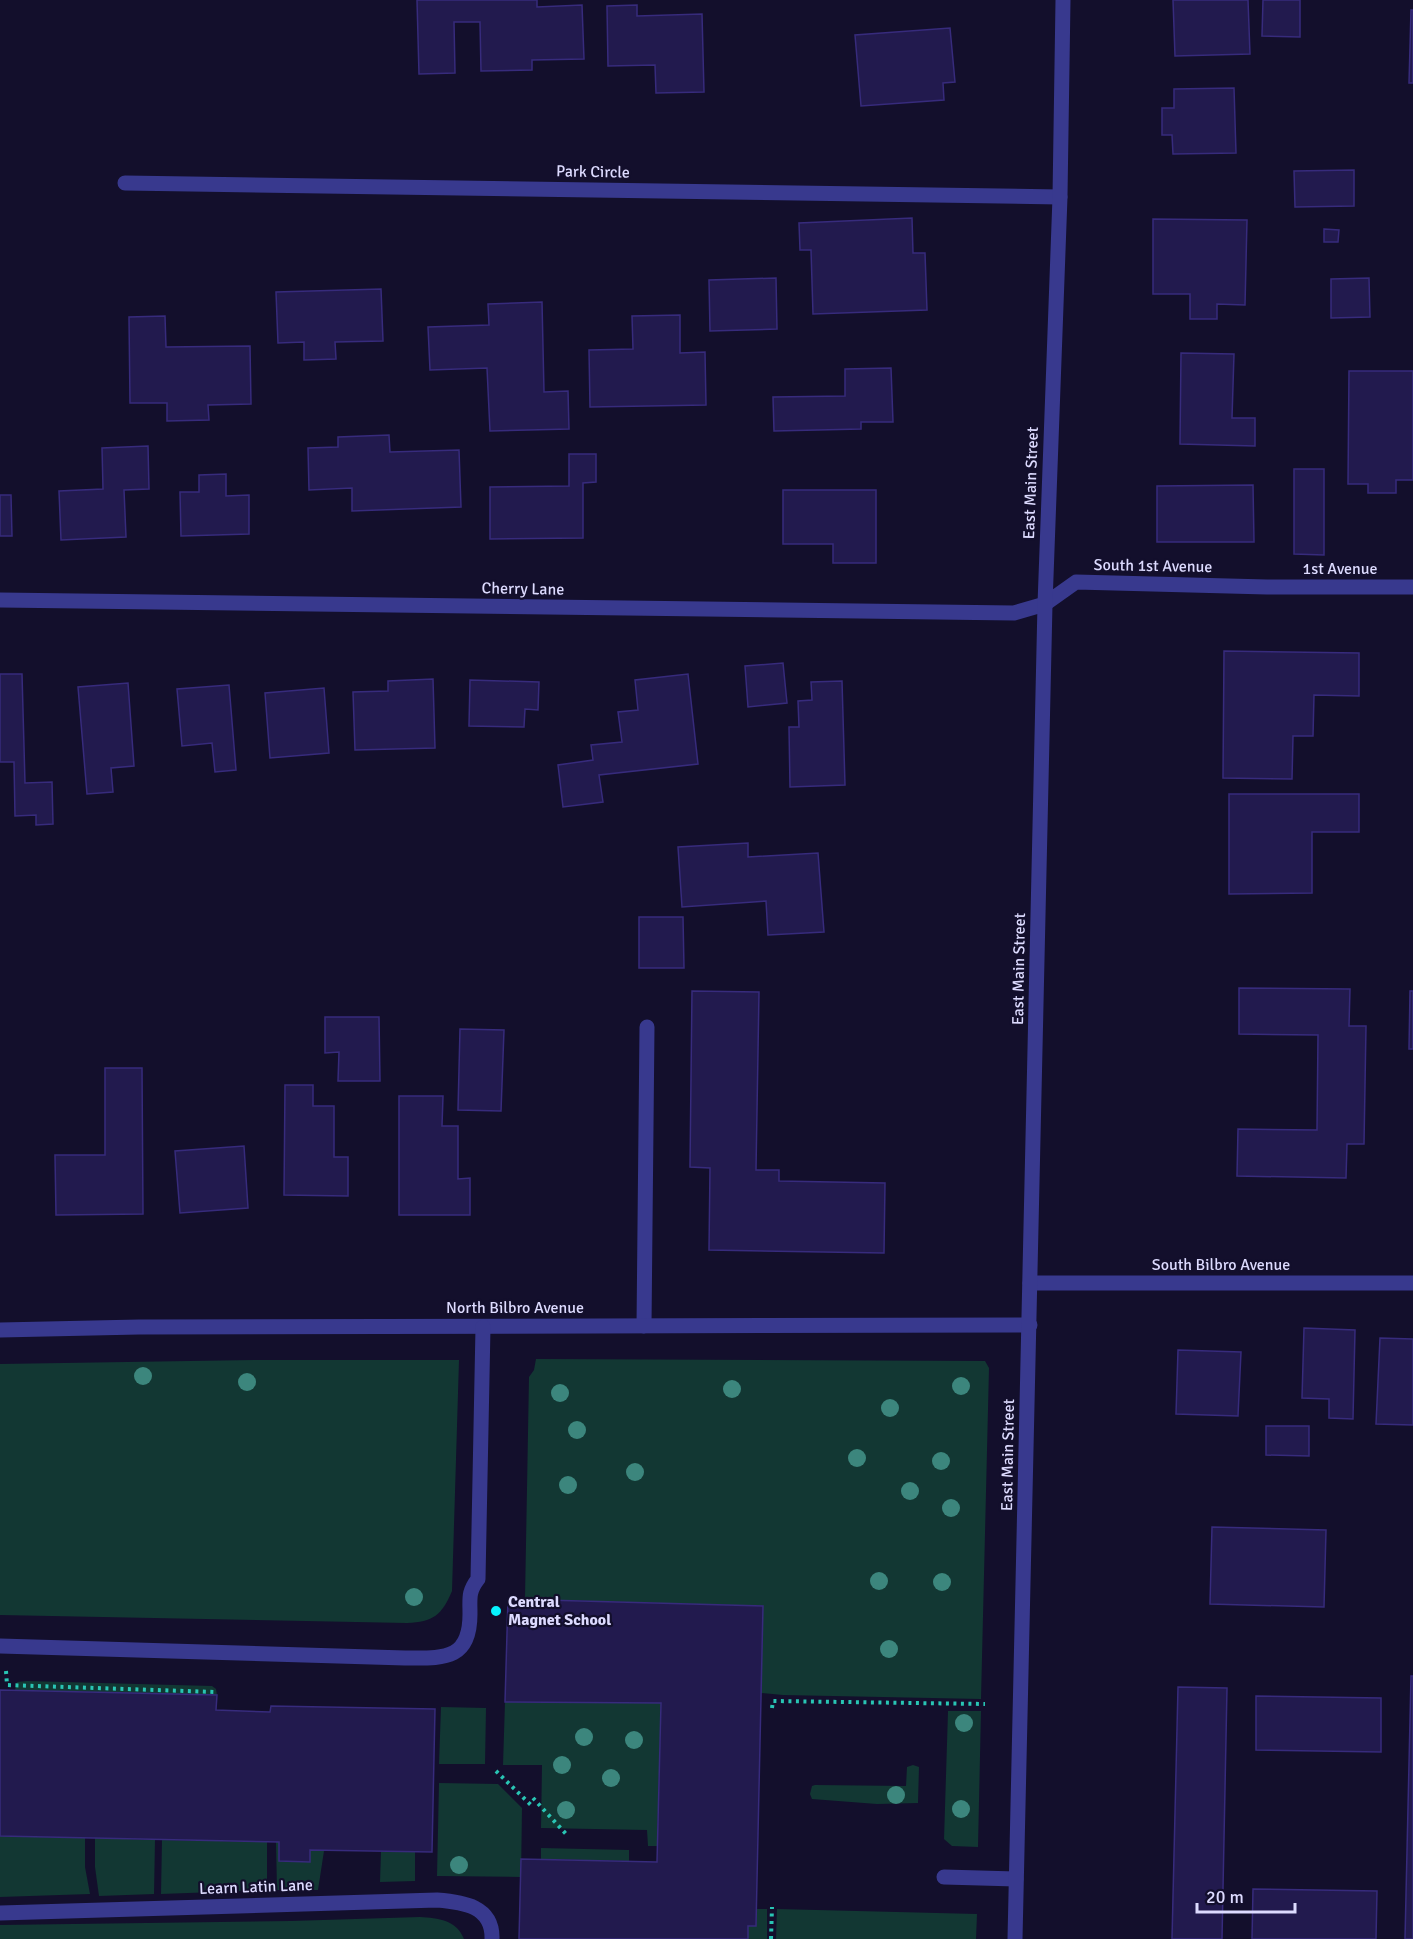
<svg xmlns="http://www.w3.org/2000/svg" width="1413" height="1939" font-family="Signika,sans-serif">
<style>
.green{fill:#123733}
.building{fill:#221a4e;stroke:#372b7c;stroke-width:1.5}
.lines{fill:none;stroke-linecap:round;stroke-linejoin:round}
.path{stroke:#29c5b4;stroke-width:4;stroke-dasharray:3 4.5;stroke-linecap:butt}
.minor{stroke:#38398e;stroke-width:15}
.tree{fill:#3c867d}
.poi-dot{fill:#07f2ff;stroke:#130f2c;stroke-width:2}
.labels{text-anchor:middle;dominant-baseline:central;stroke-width:4.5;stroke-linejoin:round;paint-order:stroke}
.street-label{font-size:16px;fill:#dddbff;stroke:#130f2c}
.poi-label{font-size:16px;font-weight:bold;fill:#dddbff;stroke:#130f2c;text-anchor:start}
</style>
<rect width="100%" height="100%" fill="#130f2c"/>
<g class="green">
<polygon points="536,1359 985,1361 989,1368 981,1699 783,1695 761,1693 762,1606 525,1599 529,1377 534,1370"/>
<path d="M253 1360H459L452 1591C442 1615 433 1622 407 1623L0 1615V1364Z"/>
<polygon points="27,1681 212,1686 216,1689 217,1695 15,1690 17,1682"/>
<polygon points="505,1702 661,1703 657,1846 648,1846 647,1830 541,1828 542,1765 503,1765"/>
<polygon points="441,1707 486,1708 485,1764 439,1764"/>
<polygon points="948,1711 981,1711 978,1847 952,1846 944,1839"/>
<polygon points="913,1765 919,1767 918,1803 877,1804 812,1799 810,1794 812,1786 815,1785 906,1786 907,1767"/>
<polygon points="439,1783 498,1784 522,1808 521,1877 437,1876"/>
<polygon points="0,1836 85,1838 85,1867 90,1894 0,1897"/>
<polygon points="95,1838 155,1840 154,1894 99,1896 95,1867"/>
<polygon points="162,1840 267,1842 267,1890 161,1894"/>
<polygon points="276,1842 279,1842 280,1861 310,1862 310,1850 324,1851 318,1890 277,1890"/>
<polygon points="541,1848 629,1850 629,1861 541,1859"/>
<polygon points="381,1852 415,1852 415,1881 380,1882"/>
<polygon points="756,1909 767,1909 767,1939 748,1939 748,1926"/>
<polygon points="777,1909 977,1914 976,1939 776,1939"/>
<path d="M420 1917C438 1918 457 1920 464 1939H0V1925L291 1921Z"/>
</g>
<g class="building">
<polygon points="417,0 537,0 537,7 582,5 584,59 532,60 532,70 481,71 480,22 454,22 455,73 419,74"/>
<polygon points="1173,0 1248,0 1250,54 1175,56"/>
<polygon points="1263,0 1300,0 1300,37 1262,36"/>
<polygon points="637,5 637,16 702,14 704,92 656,93 655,65 608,66 607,6"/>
<polygon points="1411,10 1413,10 1413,83 1409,83"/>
<polygon points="950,28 955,82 943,83 944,100 861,106 855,35"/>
<polygon points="1234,88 1236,153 1173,154 1172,135 1162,135 1162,108 1174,108 1174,89"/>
<polygon points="1354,170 1354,206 1295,207 1294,171"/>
<polygon points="912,218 913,253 925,253 927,310 813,314 811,250 800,250 799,223"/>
<polygon points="1153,219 1247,220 1245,305 1217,304 1217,319 1190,319 1190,294 1153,294"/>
<polygon points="1324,229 1339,230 1338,242 1324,242"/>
<polygon points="776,278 777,329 710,331 709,280"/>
<polygon points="1369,278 1370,317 1331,318 1331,279"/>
<polygon points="381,289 383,341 335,342 336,359 304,360 304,342 278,343 276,292"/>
<polygon points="542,302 544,392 568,391 569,429 490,431 487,368 430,370 428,327 489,325 488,304"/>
<polygon points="680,315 680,353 705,352 706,405 590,407 589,350 633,349 632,316"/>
<polygon points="165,316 166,347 250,346 251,404 208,405 209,420 167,421 167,403 130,403 129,317"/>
<polygon points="1181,353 1234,354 1232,418 1255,418 1255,446 1180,444"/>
<polygon points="891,368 893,422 861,422 861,429 774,431 773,397 845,396 845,369"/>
<polygon points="1349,371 1413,371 1413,480 1396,480 1396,493 1368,493 1368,484 1348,484"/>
<polygon points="389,435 390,452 459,450 461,507 352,511 352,488 309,490 308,448 338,447 338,437"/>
<polygon points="148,446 149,489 124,490 126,537 61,540 59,491 103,489 102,448"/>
<polygon points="569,454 596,454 596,482 583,483 583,538 490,539 490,487 569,486"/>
<polygon points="1294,469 1324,469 1324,555 1294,554"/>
<polygon points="226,474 226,496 249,495 249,534 181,536 180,492 199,492 199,475"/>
<polygon points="1253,485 1254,542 1157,542 1157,486"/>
<polygon points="783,490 876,490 876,563 833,563 833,544 783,544"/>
<polygon points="0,495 11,495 12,536 0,536"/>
<polygon points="1224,651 1359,653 1359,696 1314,695 1313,736 1293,736 1292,779 1223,778"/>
<polygon points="783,663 787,703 748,707 745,666"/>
<polygon points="0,674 22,674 25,783 52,782 53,824 36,825 36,815 15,816 14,762 0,762"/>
<polygon points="688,674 698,764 599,775 603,802 563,807 558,765 593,760 591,745 622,742 618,712 638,710 635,680"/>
<polygon points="433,679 435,748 355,750 353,692 388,691 388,681"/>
<polygon points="470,680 539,682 538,710 525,709 524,727 469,726"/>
<polygon points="842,681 845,785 790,787 789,727 799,727 798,701 812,700 811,682"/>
<polygon points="128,683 134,766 111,768 113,792 87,794 78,687"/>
<polygon points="229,685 236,770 215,772 212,743 182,746 177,689"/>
<polygon points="324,688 329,753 270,758 265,693"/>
<polygon points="1229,794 1359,794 1359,832 1312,832 1312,893 1229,894"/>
<polygon points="748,843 748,857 818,853 824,932 768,935 766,901 682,907 678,847"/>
<polygon points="639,917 683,917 684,968 639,968"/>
<polygon points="1239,988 1350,989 1349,1026 1366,1026 1364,1144 1347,1144 1346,1178 1237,1176 1238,1129 1317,1130 1318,1035 1239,1034"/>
<polygon points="692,991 759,992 756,1170 779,1170 779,1181 885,1183 884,1253 709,1250 710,1168 690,1167"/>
<polygon points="1410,991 1413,991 1413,1049 1409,1049"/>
<polygon points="325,1017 379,1017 380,1081 338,1081 339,1052 325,1053"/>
<polygon points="460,1029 504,1030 501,1111 458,1110"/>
<polygon points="105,1068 142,1068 143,1214 56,1215 55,1155 105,1155"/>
<polygon points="285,1085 313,1085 313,1106 334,1106 334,1157 348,1157 348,1196 284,1195"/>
<polygon points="399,1096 443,1096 442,1126 458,1126 458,1179 470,1178 470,1215 399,1215"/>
<polygon points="244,1146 248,1208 180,1213 175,1151"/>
<polygon points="1304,1328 1355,1330 1353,1419 1329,1418 1329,1399 1302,1398"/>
<polygon points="1380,1338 1413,1339 1413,1425 1376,1424"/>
<polygon points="1178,1350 1241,1352 1238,1416 1176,1414"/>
<polygon points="1266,1426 1309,1426 1309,1456 1266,1455"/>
<polygon points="1212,1527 1326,1530 1324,1607 1210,1604"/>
<polygon points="508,1599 763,1606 756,1926 748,1926 748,1939 519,1939 521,1859 657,1862 661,1703 505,1702"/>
<polygon points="1411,1676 1413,1676 1413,1939 1405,1939"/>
<polygon points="1178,1687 1227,1688 1222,1939 1172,1939"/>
<polygon points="0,1690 217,1695 216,1710 270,1712 271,1706 435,1709 432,1852 310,1850 310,1862 279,1861 279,1842 0,1836"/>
<polygon points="1256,1696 1381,1698 1381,1752 1256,1750"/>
<polygon points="1253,1889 1377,1891 1376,1939 1252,1939"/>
</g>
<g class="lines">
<g class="path">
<polyline points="6,1671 7,1685 216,1692"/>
<polyline points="772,1708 773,1701 985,1704"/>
<polyline points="496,1771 533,1807"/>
<polyline points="533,1798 567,1835"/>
<polyline points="771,1939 772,1907"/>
</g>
<g class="minor">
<polyline points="125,183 1060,197"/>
<polyline points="0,600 1014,613 1045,604 1076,582 1267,587 1413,587"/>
<polyline points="1030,1283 1413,1283"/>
<polyline points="644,1326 647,1027"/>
<polyline points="0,1330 139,1327 1030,1325"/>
<path d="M0 1646 405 1658C443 1658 470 1661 470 1614 470 1598 468 1592 478 1579L483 1327"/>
<polyline points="944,1877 1016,1879"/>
<path d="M0 1913 437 1900C463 1902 493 1906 492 1939"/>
<polyline points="1015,1939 1045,604 1060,197 1063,0"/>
</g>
</g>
<g class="tree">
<circle cx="143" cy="1376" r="9"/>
<circle cx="247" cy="1382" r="9"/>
<circle cx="961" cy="1386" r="9"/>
<circle cx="732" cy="1389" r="9"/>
<circle cx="560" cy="1393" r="9"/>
<circle cx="890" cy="1408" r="9"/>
<circle cx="577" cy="1430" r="9"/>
<circle cx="857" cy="1458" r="9"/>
<circle cx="941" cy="1461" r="9"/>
<circle cx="635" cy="1472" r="9"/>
<circle cx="568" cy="1485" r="9"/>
<circle cx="910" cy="1491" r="9"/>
<circle cx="951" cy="1508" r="9"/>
<circle cx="879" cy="1581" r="9"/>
<circle cx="942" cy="1582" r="9"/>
<circle cx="414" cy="1597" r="9"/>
<circle cx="889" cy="1649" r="9"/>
<circle cx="964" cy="1723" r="9"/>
<circle cx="584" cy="1737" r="9"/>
<circle cx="634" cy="1740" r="9"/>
<circle cx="562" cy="1765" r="9"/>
<circle cx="611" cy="1778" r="9"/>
<circle cx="896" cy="1795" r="9"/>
<circle cx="961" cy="1809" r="9"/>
<circle cx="566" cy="1810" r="9"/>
<circle cx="459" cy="1865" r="9"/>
</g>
<circle class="poi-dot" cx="496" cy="1611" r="6"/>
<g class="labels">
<g class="street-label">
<text transform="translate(593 172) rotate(1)">Park Circle</text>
<text transform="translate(1031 483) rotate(-88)">East Main Street</text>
<text transform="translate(1153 566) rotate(1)">South 1st Avenue</text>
<text x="1340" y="569">1st Avenue</text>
<text transform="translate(523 589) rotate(1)">Cherry Lane</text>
<text transform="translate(1019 969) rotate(-89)">East Main Street</text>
<text x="1221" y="1265">South Bilbro Avenue</text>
<text x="515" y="1308">North Bilbro Avenue</text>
<text transform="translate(1008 1455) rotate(-89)">East Main Street</text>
<text transform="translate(256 1887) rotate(-2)">Learn Latin Lane</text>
</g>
<g class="poi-label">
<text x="508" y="1602">Central<tspan x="508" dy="18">Magnet School</tspan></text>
</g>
</g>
<path d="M1197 1903v9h98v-9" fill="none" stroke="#dddbff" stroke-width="3"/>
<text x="1206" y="1903" font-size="18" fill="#dddbff" stroke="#130f2c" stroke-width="4.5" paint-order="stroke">20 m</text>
</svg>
